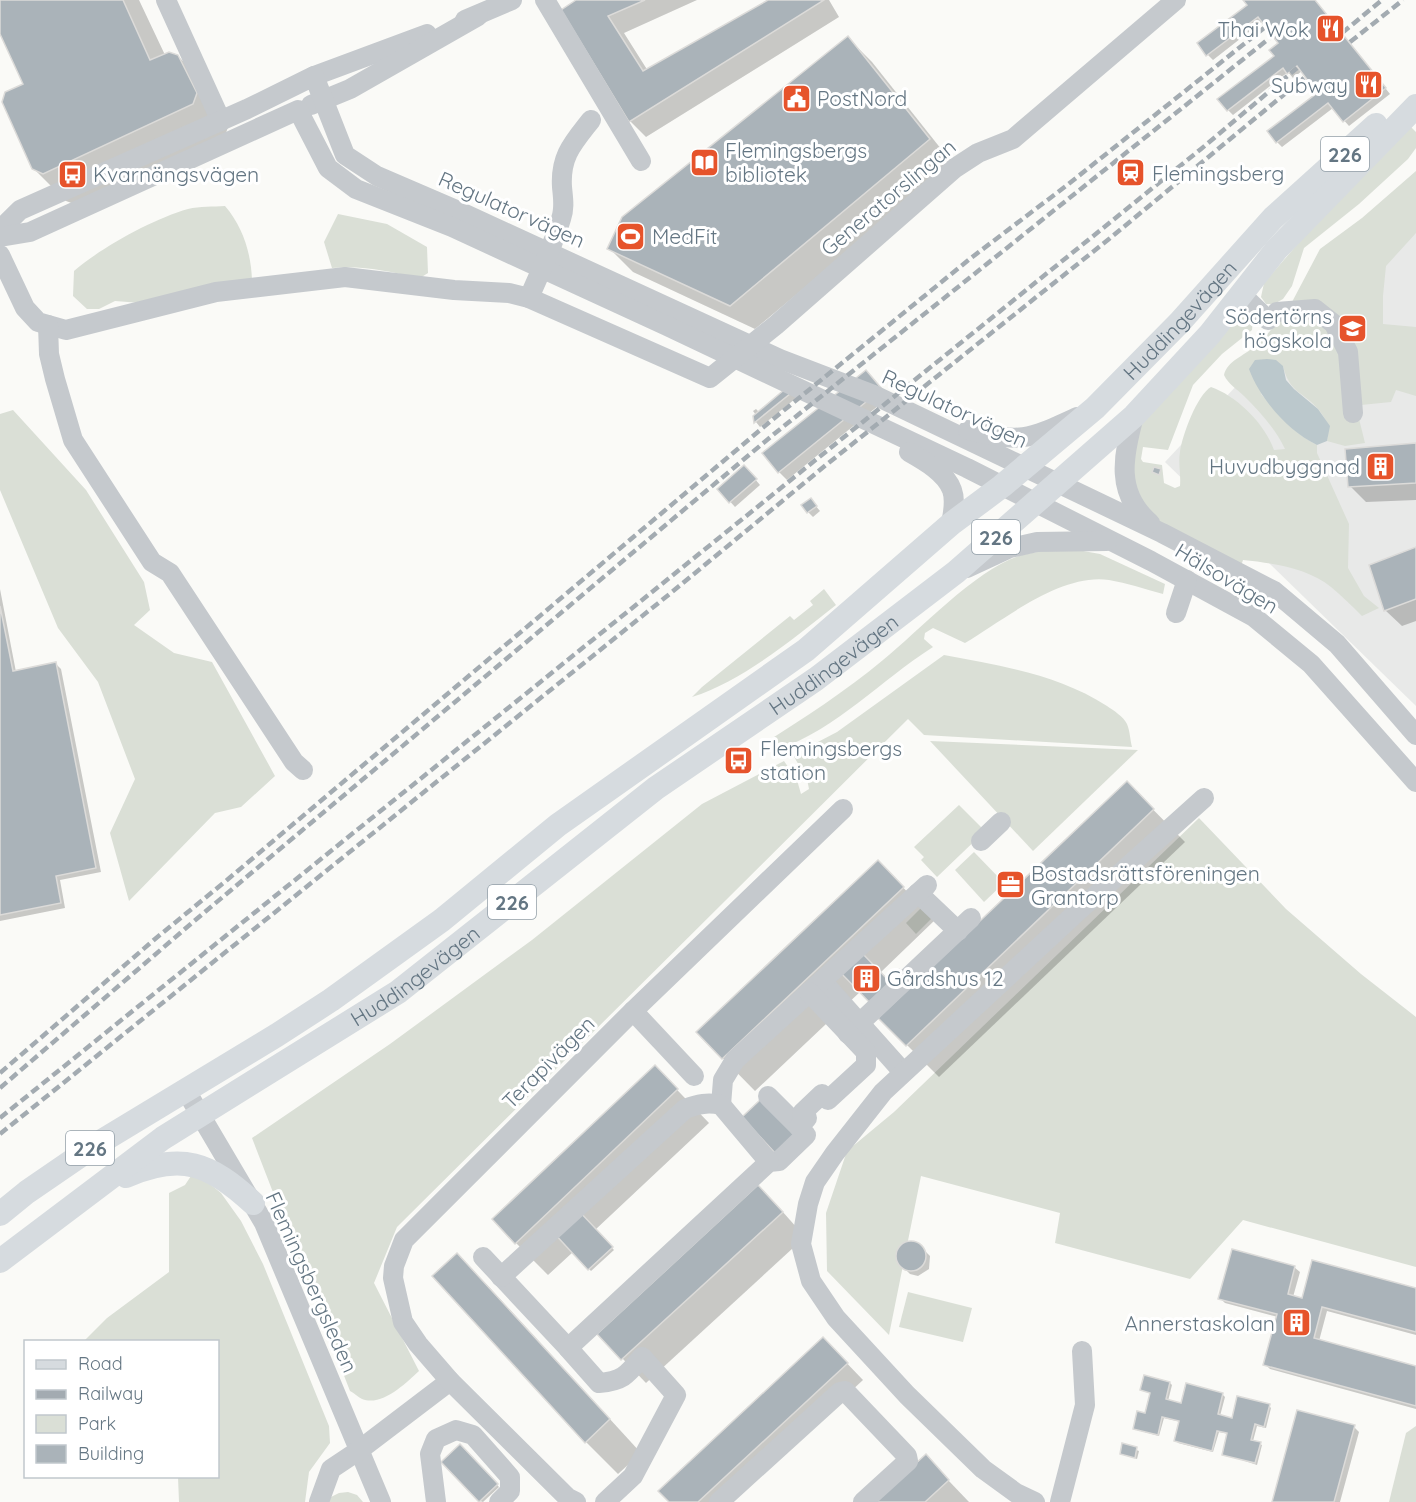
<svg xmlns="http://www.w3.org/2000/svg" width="1416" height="1502" font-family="Quicksand,sans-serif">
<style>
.built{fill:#e8e9e8}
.green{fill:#dadfd6}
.water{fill:#bbc8cc}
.shadow{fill:#0003}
.building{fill:#aab3b9;stroke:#dcdbd9;stroke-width:1.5}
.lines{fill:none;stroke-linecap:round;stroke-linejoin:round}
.minor{stroke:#c5c9cd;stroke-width:20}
.major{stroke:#d6dbdf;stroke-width:24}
.rail{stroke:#a3abb1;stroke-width:4.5;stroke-dasharray:9 4.5;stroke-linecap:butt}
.labels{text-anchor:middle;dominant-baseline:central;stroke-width:6;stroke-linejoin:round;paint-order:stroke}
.shield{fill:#fff;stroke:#929fa8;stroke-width:1.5}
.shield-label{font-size:20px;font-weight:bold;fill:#647683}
.poi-label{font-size:21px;fill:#647683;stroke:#fff;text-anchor:start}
.street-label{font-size:21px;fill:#647683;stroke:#fff}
</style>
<rect width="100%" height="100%" fill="#fafaf7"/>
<polygon class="built" points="1416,194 1416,706 1165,462"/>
<g class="green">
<polygon points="1411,127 1416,132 1416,148 1408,159 1359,204 1304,248 1292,286 1283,299 1274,304 1266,304 1261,297 1264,283 1339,196"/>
<polygon points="1416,171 1416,233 1386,266 1383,296 1383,324 1416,327 1416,396 1396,390 1391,402 1361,405 1346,336 1292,302 1320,249 1362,218"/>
<path d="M225 206C243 227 251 253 252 280L154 304 115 301 99 309H87L73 296 74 271C102 247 153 219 188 209 200 206 213 207 225 206Z"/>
<path d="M338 214 387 224 427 247 428 273 420 278C390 272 363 265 332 268L324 242Z"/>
<path d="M1308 313 1328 329 1344 358 1365 443 1345 446 1327 441 1329 426C1326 421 1323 415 1319 410 1303 391 1290 394 1283 366L1261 394C1278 413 1293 433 1317 445V453L1349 524 1348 568 1364 596 1379 608 1362 616C1352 606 1342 596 1331 587 1308 568 1272 563 1243 560L1241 566 1159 523 1130 485 1137 427 1237 316 1244 315 1253 318 1252 330 1222 354 1193 385 1168 450 1143 447 1141 459 1143 462 1162 465 1164 483 1175 488 1180 486C1181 474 1178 463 1180 452 1182 436 1197 395 1211 387 1237 396 1265 424 1274 450L1285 449C1275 428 1260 412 1244 396 1237 389 1228 384 1224 375 1227 361 1244 356 1255 346 1266 337 1275 325 1284 314Z"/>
<polygon points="13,410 86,490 144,582 150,610 134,625 174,653 212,662 275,776 241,807 215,813 129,901 110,833 135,779 98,682 58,628 0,490 0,414"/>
<path d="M1072 549 1100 554 1165 584 1163 594C1145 589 1127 583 1109 580 1061 573 1005 619 965 643L933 628 925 633 924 639 933 647C878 682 840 727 777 750L763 744C804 718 846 691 883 660 920 630 978 567 1022 555 1038 551 1055 550 1072 549Z"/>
<path d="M824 589 836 605C794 638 743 681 692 697L702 687 790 616 794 620 813 605 810 601Z"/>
<path d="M944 655C1001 666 1057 674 1107 706 1113 710 1124 717 1127 724 1130 731 1130 739 1132 747L924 735 908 719 397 1227 374 1283 419 1371C406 1383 382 1407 362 1399 358 1397 354 1393 350 1391L252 1138 390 1044 532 940 702 804 784 761 797 780 801 794 809 789 807 779 793 755 837 732Z"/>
<polygon points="930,741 1138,750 1033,851"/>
<polygon points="959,805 985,831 937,877 921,860 924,857 914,847"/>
<polygon points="1199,818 1286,909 1361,974 1416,1017 1416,1267 1243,1220 1190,1279 1055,1243 1060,1213 921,1176 889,1335 827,1271 826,1213 847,1151 894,1112"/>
<polygon points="974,852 1004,883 984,902 955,870"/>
<polygon points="925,904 936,914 916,934 906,923"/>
<polygon points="191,1176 205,1180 221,1193 241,1221 263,1264 329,1426 330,1443 309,1472 305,1502 179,1502 178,1477 218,1476 218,1342 83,1342 107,1318 169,1272 169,1193 185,1185"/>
<polygon points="908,1292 972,1308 963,1342 899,1327"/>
<polygon points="1416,1426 1416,1502 1389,1502 1406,1433"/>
<polygon points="348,1492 357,1495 363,1502 329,1502 331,1497 339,1493"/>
</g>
<path class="water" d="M1267 359 1276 360 1283 366 1286 380 1294 389 1318 409 1330 426 1327 441 1317 445C1288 431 1260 399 1249 369L1255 360Z"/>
<g class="shadow">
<polygon points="0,0 139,0 165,55 178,56 210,89 228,127 225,136 77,205 66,201 33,168 25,85 0,31"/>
<polygon points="579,0 697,0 624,33 648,71 771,0 829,0 839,17 646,137 630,121"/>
<polygon points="1245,0 1315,0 1390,94 1349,126 1333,108 1282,147 1277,142 1319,93 1302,71 1293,78 1288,72 1233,115 1228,110 1276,56 1280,43 1263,21 1213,60 1208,55 1249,5"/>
<polygon points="848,38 872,62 953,164 755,329 633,272 609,248"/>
<polygon points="866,372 889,397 787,480 779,472"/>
<polygon points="791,386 800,395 760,427 756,422 754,416 756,415 753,411 756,409 759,412"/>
<polygon points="1416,444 1416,500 1366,502 1350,486"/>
<polygon points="749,472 760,485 735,507 719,489"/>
<polygon points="815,505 820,511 813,517 808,512"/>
<polygon points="1416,548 1416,621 1402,626 1385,610"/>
<polygon points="0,589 16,672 56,664 61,669 101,872 60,880 65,908 0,921"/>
<polygon points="1127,783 1185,842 939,1077 907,1045"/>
<polygon points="878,862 935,920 881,972 878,972 861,991 755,1091 698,1033"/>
<polygon points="655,1067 709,1123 595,1230 614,1250 591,1271 573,1252 548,1275 516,1243"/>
<polygon points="782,1211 805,1237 646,1383 599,1334"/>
<polygon points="912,1242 921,1247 930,1256 929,1269 918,1276 910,1274 898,1262 898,1252 903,1245"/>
<polygon points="457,1255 489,1287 641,1453 618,1474 586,1442"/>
<polygon points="1294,1267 1300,1272 1293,1297 1303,1300 1416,1289 1416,1335 1327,1311 1319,1341 1416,1368 1416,1409 1270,1369 1265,1364 1278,1317 1225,1303 1220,1298"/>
<polygon points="839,1355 863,1380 732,1502 671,1502"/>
<polygon points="1170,1383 1172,1385 1168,1401 1182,1405 1223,1395 1225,1397 1220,1416 1233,1419 1269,1406 1271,1408 1266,1428 1257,1426 1253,1441 1262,1445 1257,1465 1224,1454 1229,1434 1219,1432 1213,1452 1178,1443 1176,1440 1181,1422 1164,1418 1159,1436 1137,1430 1135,1428 1146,1415 1152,1394 1142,1390"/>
<polygon points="1354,1427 1359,1432 1340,1502 1274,1502"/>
<polygon points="1123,1445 1139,1451 1137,1459 1121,1453"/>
<polygon points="460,1446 499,1487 483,1502 480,1501"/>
<polygon points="926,1457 969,1502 877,1502"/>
</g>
<g class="building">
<polygon points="0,0 123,0 150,60 169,52 178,55 197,93 193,104 43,174 32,169 2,102 5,92 23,84 0,34"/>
<polygon points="576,0 645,0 608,16 643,71 768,0 824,0 629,122 561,10"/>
<polygon points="1243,0 1315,0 1386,88 1343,122 1328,103 1276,143 1267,131 1317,93 1297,66 1287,74 1283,68 1227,111 1217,99 1274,56 1269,50 1278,43 1258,17 1206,56 1197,43 1247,5"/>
<polygon points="848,36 930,139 730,306 607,249 622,217"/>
<polygon points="866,370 882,389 778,473 762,453"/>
<polygon points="791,384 796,389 754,423 753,416"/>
<polygon points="1416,443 1416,483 1348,487 1345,449"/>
<polygon points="744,465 757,479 729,503 717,489"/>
<polygon points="1154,467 1161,469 1159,475 1152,472"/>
<polygon points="811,498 817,506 807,513 801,505"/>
<polygon points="1416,547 1416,599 1384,611 1369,565"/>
<polygon points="0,606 13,671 56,662 96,868 56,876 61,903 0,915"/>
<polygon points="1127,781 1154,809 906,1046 878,1018"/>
<polygon points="878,860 904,887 722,1059 696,1032"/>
<polygon points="860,951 893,985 872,1005 839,971"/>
<polygon points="899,969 905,976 896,984 889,977"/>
<polygon points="655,1065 678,1089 515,1244 492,1219"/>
<polygon points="761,1099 795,1135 775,1153 742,1117"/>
<polygon points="758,1185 783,1212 621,1360 597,1334"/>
<polygon points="577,1209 613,1247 588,1270 553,1232"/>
<circle cx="911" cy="1256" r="15"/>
<polygon points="1232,1249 1295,1266 1288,1294 1302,1298 1312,1260 1416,1288 1416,1332 1322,1307 1314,1338 1416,1366 1416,1406 1263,1365 1277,1314 1218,1299"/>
<polygon points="457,1253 610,1419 585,1443 432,1276"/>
<polygon points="823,1337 848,1363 698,1502 669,1502 658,1491"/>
<polygon points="1144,1375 1170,1382 1166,1399 1181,1403 1186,1383 1223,1393 1218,1414 1232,1418 1237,1396 1270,1404 1264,1427 1255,1424 1251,1440 1261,1442 1255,1463 1222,1455 1227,1433 1217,1431 1212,1451 1174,1441 1179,1421 1162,1417 1158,1435 1133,1429 1137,1411 1145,1413 1150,1393 1140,1390"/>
<polygon points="1297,1410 1355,1425 1334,1502 1272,1502"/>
<polygon points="1122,1443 1137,1447 1135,1458 1120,1454"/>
<polygon points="460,1444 498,1484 479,1502 441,1462"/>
<polygon points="926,1454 949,1480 925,1502 874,1502"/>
</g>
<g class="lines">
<g class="minor">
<polyline points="166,0 221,121"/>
<polyline points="545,0 641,161"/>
<polyline points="465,20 512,0"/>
<polyline points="314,76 427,34"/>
<polyline points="311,105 350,89 478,16"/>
<polyline points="0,230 20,210 247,109 314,76 345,155 377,176 463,213 780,359 874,395 1162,533 1274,591 1337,644 1416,735"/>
<polyline points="0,237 30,232 298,110 328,168 356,189 452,227 667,326 967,468 1151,561 1254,617 1311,664 1416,782"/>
<polyline points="0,255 25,308 38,322 66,330 216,292 345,277 454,290 509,293 529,298 710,378 776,325 955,168 978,153 1013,139 1176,0"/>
<polyline points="1241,294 1268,320"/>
<path d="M529 298C540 272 553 246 561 219 565 208 563 198 562 187 560 156 573 143 591 120"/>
<polyline points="1277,312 1315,309 1334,324 1348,352 1353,413"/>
<polyline points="48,325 49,354 55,379 73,440 152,562 170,573 294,762 303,770"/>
<path d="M1134 416C1123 456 1115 493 1150 523"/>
<path d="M968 430C1022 443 1027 440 1077 417"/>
<path d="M909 452C925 461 946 473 952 490 956 501 953 513 951 524"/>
<polyline points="967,568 1010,548 1037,542 1107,541"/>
<polyline points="1176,613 1187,580"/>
<polyline points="981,841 1001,822"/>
<polyline points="918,893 958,931"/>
<polyline points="822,981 903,1072"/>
<polyline points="633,1011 694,1076"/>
<polyline points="848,1034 971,918"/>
<polyline points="185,1089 264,1223 381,1502"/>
<polyline points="768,1096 799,1127"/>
<polyline points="721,1105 723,1080 735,1060 927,885"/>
<polyline points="483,1257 568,1348 769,1162 779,1161 806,1135 799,1127 807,1118 802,1113 822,1094 828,1100 866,1065 866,1052 809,992"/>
<path d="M501 1277 685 1109C698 1104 708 1102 721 1105L769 1162"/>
<path d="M568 1348 599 1383C623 1381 627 1375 642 1357L676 1395 633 1476 605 1502"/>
<polyline points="319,1502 331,1469 358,1451 450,1381"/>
<polyline points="436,1502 430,1454 436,1439 456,1430 473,1435 510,1477 510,1491 499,1502"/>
<polyline points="576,1502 568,1498 450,1381 418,1344 403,1322 393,1278 394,1266 404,1240 633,1011 843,809"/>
<polyline points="719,1502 840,1392 845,1391 907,1456 908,1461 863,1502"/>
<polyline points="1035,1502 1016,1493 983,1469 907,1395 836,1318 811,1281 801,1244 808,1204 815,1182 835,1153 883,1092 1077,912 1204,798"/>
<polyline points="1060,1502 1085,1405 1082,1351"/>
</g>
<g class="major">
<path d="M126 1176C181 1152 210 1163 253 1203"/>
<path id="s1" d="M0 1214 27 1192 97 1144 277 1035 331 1000 442 920 558 825 806 650 951 524 1002 486 1095 408 1179 323 1273 218 1376 125"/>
<path id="s2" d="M0 1261 163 1138 398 992 656 788 816 679 956 572 1134 416 1210 334 1276 250 1416 106"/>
</g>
<g class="rail">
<polyline points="1342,33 1382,0"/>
<polyline points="1350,42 1403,0"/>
<polyline points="0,1073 155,939 227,880 772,420 971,258 1066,186 1264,28"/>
<polyline points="0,1088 193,922 774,434 1271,37"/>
<polyline points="0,1118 1201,149 1297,68"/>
<polyline points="0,1134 672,592 826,465 1109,239 1304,78"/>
</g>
</g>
<defs>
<symbol id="restaurant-square" viewBox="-11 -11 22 22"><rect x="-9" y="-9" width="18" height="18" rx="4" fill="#e6532b" stroke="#fff"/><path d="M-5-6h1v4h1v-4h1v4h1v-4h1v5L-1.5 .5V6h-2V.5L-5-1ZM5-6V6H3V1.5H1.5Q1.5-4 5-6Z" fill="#fff"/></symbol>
<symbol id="civic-square" viewBox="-11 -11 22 22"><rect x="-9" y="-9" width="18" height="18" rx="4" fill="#e6532b" stroke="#fff"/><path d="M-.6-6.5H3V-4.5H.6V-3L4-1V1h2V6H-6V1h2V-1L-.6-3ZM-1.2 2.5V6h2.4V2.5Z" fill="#fff"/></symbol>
<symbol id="library-square" viewBox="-11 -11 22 22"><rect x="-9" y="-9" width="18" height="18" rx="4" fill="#e6532b" stroke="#fff"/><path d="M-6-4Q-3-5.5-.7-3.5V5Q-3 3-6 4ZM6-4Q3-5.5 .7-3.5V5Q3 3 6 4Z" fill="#fff"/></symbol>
<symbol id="station-square" viewBox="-11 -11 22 22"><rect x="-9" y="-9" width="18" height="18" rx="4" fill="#e6532b" stroke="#fff"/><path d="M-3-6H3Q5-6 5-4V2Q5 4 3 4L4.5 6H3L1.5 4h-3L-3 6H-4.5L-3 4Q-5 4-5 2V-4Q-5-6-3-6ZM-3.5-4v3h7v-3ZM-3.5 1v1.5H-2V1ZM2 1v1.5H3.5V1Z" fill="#fff"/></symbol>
<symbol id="bus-square" viewBox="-11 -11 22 22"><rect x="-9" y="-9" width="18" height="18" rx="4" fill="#e6532b" stroke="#fff"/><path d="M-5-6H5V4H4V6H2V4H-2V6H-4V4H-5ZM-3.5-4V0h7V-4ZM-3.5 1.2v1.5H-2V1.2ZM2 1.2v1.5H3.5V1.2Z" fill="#fff"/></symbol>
<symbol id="stadium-square" viewBox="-11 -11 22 22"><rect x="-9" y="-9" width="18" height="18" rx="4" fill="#e6532b" stroke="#fff"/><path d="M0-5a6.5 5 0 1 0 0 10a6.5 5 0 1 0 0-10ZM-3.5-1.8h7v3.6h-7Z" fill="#fff"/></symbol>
<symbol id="university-square" viewBox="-11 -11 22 22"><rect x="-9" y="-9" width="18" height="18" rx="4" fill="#e6532b" stroke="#fff"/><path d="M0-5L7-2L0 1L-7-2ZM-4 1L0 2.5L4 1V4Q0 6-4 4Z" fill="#fff"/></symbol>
<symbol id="building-square" viewBox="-11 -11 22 22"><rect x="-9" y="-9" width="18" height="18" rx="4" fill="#e6532b" stroke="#fff"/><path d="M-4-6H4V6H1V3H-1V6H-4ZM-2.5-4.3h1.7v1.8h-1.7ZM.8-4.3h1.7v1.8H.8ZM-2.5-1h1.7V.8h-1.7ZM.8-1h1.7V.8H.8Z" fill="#fff"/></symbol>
<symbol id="office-square" viewBox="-11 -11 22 22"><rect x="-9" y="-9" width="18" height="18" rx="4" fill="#e6532b" stroke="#fff"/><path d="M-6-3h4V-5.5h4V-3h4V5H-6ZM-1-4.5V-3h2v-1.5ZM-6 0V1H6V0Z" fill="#fff"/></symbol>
</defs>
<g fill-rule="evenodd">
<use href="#restaurant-square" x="1314" y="12" width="33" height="33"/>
<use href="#restaurant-square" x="1352" y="68" width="33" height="33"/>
<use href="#civic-square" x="780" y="82" width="33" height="33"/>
<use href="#library-square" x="688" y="146" width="33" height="33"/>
<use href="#station-square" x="1114" y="156" width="33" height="33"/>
<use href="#bus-square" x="56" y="158" width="33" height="33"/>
<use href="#stadium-square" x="614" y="220" width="33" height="33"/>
<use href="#university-square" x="1336" y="312" width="33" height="33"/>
<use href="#building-square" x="1364" y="450" width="33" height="33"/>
<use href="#bus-square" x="722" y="744" width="33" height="33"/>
<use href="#office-square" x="994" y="868" width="33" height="33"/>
<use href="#building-square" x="850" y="962" width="33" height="33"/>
<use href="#building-square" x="1280" y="1306" width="33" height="33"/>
</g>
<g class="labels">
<g class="shield">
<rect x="1321" y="137" width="48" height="34" rx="4.5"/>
<rect x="972" y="520" width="48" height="34" rx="4.5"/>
<rect x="488" y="885" width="48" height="34" rx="4.5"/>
<rect x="66" y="1131" width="48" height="34" rx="4.5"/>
</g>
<g class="shield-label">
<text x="1345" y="154">226</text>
<text x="996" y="537">226</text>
<text x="512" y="902">226</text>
<text x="90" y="1148">226</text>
</g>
<g class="poi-label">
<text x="1309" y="29" text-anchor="end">Thai Wok</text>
<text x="1348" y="85" text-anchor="end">Subway</text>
<text x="817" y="98">PostNord</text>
<text x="725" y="150">Flemingsbergs<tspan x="725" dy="24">bibliotek</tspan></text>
<text x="1152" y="173">Flemingsberg</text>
<text x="93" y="174">Kvarnängsvägen</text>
<text x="652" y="236">MedFit</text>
<text x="1332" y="316" text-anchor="end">Södertörns<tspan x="1332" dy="24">högskola</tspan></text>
<text x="1360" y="466" text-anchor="end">Huvudbyggnad</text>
<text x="760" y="748">Flemingsbergs<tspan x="760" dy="24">station</tspan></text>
<text x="1031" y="873">Bostadsrättsföreningen<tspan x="1031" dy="24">Grantorp</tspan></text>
<text x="887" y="978">Gårdshus 12</text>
<text x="1275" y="1323" text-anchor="end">Annerstaskolan</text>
</g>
<g class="street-label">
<text transform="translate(888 197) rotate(-40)">Generatorslingan</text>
<text transform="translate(512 209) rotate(24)">Regulatorvägen</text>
<text stroke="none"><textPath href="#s1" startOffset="1484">Huddingevägen</textPath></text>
<text transform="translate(955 408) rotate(25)">Regulatorvägen</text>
<text transform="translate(1227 578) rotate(31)">Hälsovägen</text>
<text stroke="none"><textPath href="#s2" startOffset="1026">Huddingevägen</textPath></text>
<text stroke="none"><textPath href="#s2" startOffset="504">Huddingevägen</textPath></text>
<text transform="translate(548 1062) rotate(-45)">Terapivägen</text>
<text transform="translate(312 1282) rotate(66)">Flemingsbergsleden</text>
</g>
</g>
<rect x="24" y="1340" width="195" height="138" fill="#ffffff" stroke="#c1c8cd" stroke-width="1.5"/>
<rect x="36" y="1360" width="30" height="9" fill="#d6dbdf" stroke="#c1c8cd" stroke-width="1.5"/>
<text x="78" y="1370" font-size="18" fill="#647683">Road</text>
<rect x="36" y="1390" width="30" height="9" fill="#a3abb1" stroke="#c1c8cd" stroke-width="1.5"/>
<text x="78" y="1400" font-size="18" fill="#647683">Railway</text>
<rect x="36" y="1415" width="30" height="18" fill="#dadfd6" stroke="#c1c8cd" stroke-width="1.5"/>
<text x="78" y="1430" font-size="18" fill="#647683">Park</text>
<rect x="36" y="1445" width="30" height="18" fill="#aab3b9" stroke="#c1c8cd" stroke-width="1.5"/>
<text x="78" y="1460" font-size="18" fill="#647683">Building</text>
</svg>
